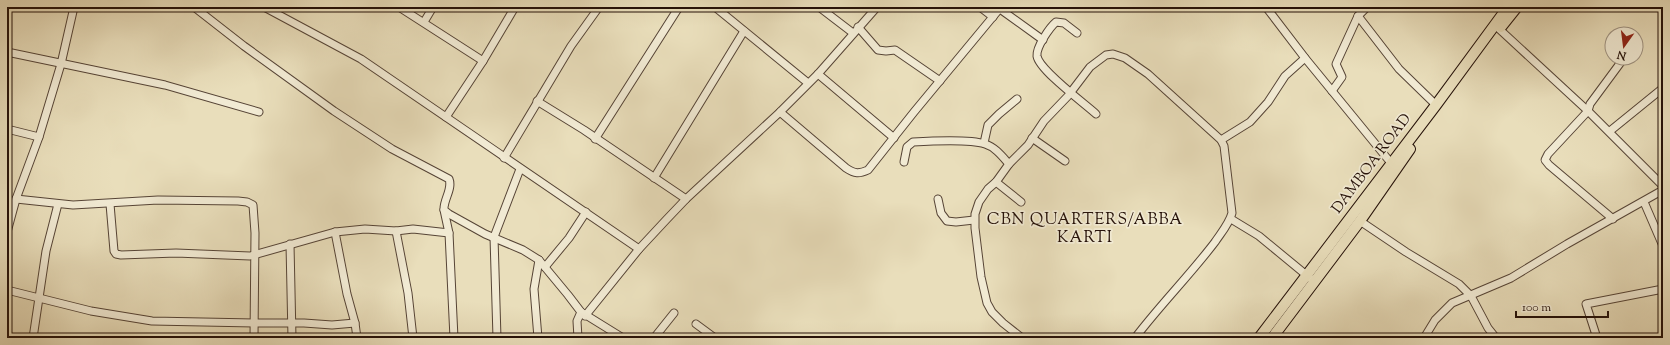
<svg xmlns="http://www.w3.org/2000/svg" width="1670" height="345" font-family="'Sorts Mill Goudy',serif">
<style>
.lines{fill:none;stroke-linecap:round;stroke-linejoin:round}
.street-casing{stroke:#564436;stroke-width:9}
.primary-casing{stroke:#251109;stroke-width:12}
.street{stroke:#f1ead3;stroke-width:7}
.primary{stroke:#e9debb;stroke-width:10}
.labels{text-anchor:middle;dominant-baseline:central;stroke-width:3.5;stroke-linejoin:round;paint-order:stroke}
.street-label{font-size:15px;fill:#251109;stroke:#f1ead3}
.neighbourhood-label{font-size:16px;letter-spacing:1px;fill:#251109;stroke:#f1ead3}
</style>
<rect width="100%" height="100%" fill="#e9debb"/>
<filter id="stains"><feTurbulence type="fractalNoise" baseFrequency=".005" numOctaves="4"/><feColorMatrix values="0 0 0 0 .2 0 0 0 0 .09 0 0 0 0 .02 0 0 0 .5 -.17"/></filter>
<radialGradient id="worn" r=".72"><stop offset=".6" stop-color="#630" stop-opacity="0"/><stop offset="1" stop-color="#630" stop-opacity=".3"/></radialGradient>
<g class="lines">
<defs>
<g id="street">
<path d="M194 7 244 46 334 111 392 149 449 179C453 189 443 200 444 210L449 214 485 234 523 250 539 260 568 295 581 312 623 338"/>
<polyline points="264,7 361,59 639,249"/>
<polyline points="399,7 483,61"/>
<polyline points="715,7 808,83"/>
<polyline points="819,7 853,33"/>
<polyline points="980,7 993,17"/>
<polyline points="1266,7 1305,58 1391,163 1395,166"/>
<polyline points="1000,9 1043,40"/>
<polyline points="1358,16 1399,69 1436,105"/>
<polyline points="424,22 433,7"/>
<polyline points="858,27 878,50 886,51 895,50 940,81"/>
<polyline points="1497,27 1588,111 1663,186"/>
<path d="M1077 33 1064 23 1056 22C1050 27 1036 47 1037 56 1039 70 1084 103 1096 114"/>
<polyline points="7,52 165,85 259,112"/>
<polyline points="818,74 894,138"/>
<polyline points="1332,91 1342,77 1336,64 1358,16 1367,7"/>
<polyline points="537,101 584,130 686,199"/>
<path d="M780 112 846 168C855 174 859 174 868 170L914 112 1001 7"/>
<polyline points="446,117 483,61 515,7"/>
<polyline points="7,129 39,137"/>
<polyline points="1610,131 1663,88"/>
<polyline points="1032,138 1065,161"/>
<polyline points="595,139 679,7"/>
<polyline points="1221,140 1250,122 1268,102 1285,76 1305,58"/>
<polyline points="984,143 988,125 999,114 1017,99"/>
<polyline points="504,158 571,46 599,7"/>
<path d="M904 162 907 147 913 142C930 141 970 139 985 144 995 147 1002 156 1009 164"/>
<polyline points="654,178 744,31"/>
<polyline points="996,182 1021,202"/>
<polyline points="16,199 73,205 158,200 238,201 247,202 253,205 255,233 254,338"/>
<polyline points="938,199 941,213 947,221 956,222 974,220"/>
<polyline points="1644,202 1663,246"/>
<polyline points="110,204 114,251 116,254 121,255 176,253 250,256 335,232 365,229 396,231 413,229 449,233"/>
<polyline points="444,210 449,233 454,338"/>
<polyline points="1231,219 1259,236 1310,278"/>
<polyline points="1613,219 1549,165 1545,160 1548,154 1588,111 1590,104 1624,58"/>
<polyline points="1360,221 1406,252 1459,284 1471,296 1488,328 1496,338"/>
<polyline points="396,231 408,293 413,338"/>
<polyline points="7,232 16,199 39,137 61,64 74,7"/>
<polyline points="335,232 347,294 355,323 357,338"/>
<polyline points="290,244 292,338"/>
<polyline points="545,267 569,238 586,212"/>
<polyline points="7,290 91,311 152,321 254,323 304,323 332,325 355,323"/>
<polyline points="585,316 639,249 666,220 686,199 780,112 818,74 877,7"/>
<polyline points="696,324 715,338"/>
<polyline points="33,338 46,251 58,204"/>
<polyline points="497,338 494,237 520,169"/>
<polyline points="538,338 534,289 539,260"/>
<polyline points="578,338 577,321 581,312"/>
<polyline points="654,338 674,313"/>
<path d="M1022 338 1003 323 992 312 987 303 981 277 975 228V214L979 202 988 189 996 182 1009 164 1028 145 1044 121 1068 96 1090 67 1106 55 1113 54 1125 58 1148 74 1221 140 1224 146 1232 213C1229 224 1221 233 1215 242 1190 275 1160 305 1135 338"/>
<polyline points="1424,338 1435,320 1452,303 1511,278 1567,244 1663,190"/>
<polyline points="1597,338 1586,304 1663,289"/>
</g>
<g id="primary">
<polyline points="1501,27 1517,7"/>
<polyline points="1259,338 1436,105 1508,7"/>
<polyline points="1272,338 1360,221 1410,149"/>
</g>
</defs>
<use href="#street" class="street-casing"/>
<use href="#primary" class="primary-casing"/>
<use href="#street" class="street"/>
<use href="#primary" class="primary"/>
</g>
<g class="labels">
<g class="street-label">
<text transform="translate(1372 164) rotate(-53)">DAMBOA ROAD</text>
</g>
<g class="neighbourhood-label">
<text x="1085" y="220">CBN QUARTERS/ABBA<tspan x="1085" dy="18">KARTI</tspan></text>
</g>
</g>
<rect width="1670" height="345" fill="none" stroke="#e9debb" stroke-width="24"/>
<rect x="8" y="8" width="1654" height="329" fill="none" stroke="#251109" stroke-width="2"/>
<rect x="12" y="12" width="1646" height="321" fill="none" stroke="#251109"/>
<g transform="translate(1624 46) rotate(194)"><circle r="19" fill="#f1ead3" stroke="#9f9382"/>
<path d="M0-3L7 15L0 10L-7 15Z" fill="#8f2418"/>
<text y="-6" font-size="11" font-weight="bold" text-anchor="middle" fill="#251109">N</text>
</g>
<path d="M1516 311v6h92v-6" fill="none" stroke="#251109" stroke-width="2"/>
<text x="1522" y="311" font-size="12" fill="#251109" stroke="#f1ead3" stroke-width="3" paint-order="stroke">100 m</text>
<rect width="100%" height="100%" filter="url(#stains)"/>
<rect width="100%" height="100%" fill="url(#worn)"/>
</svg>
